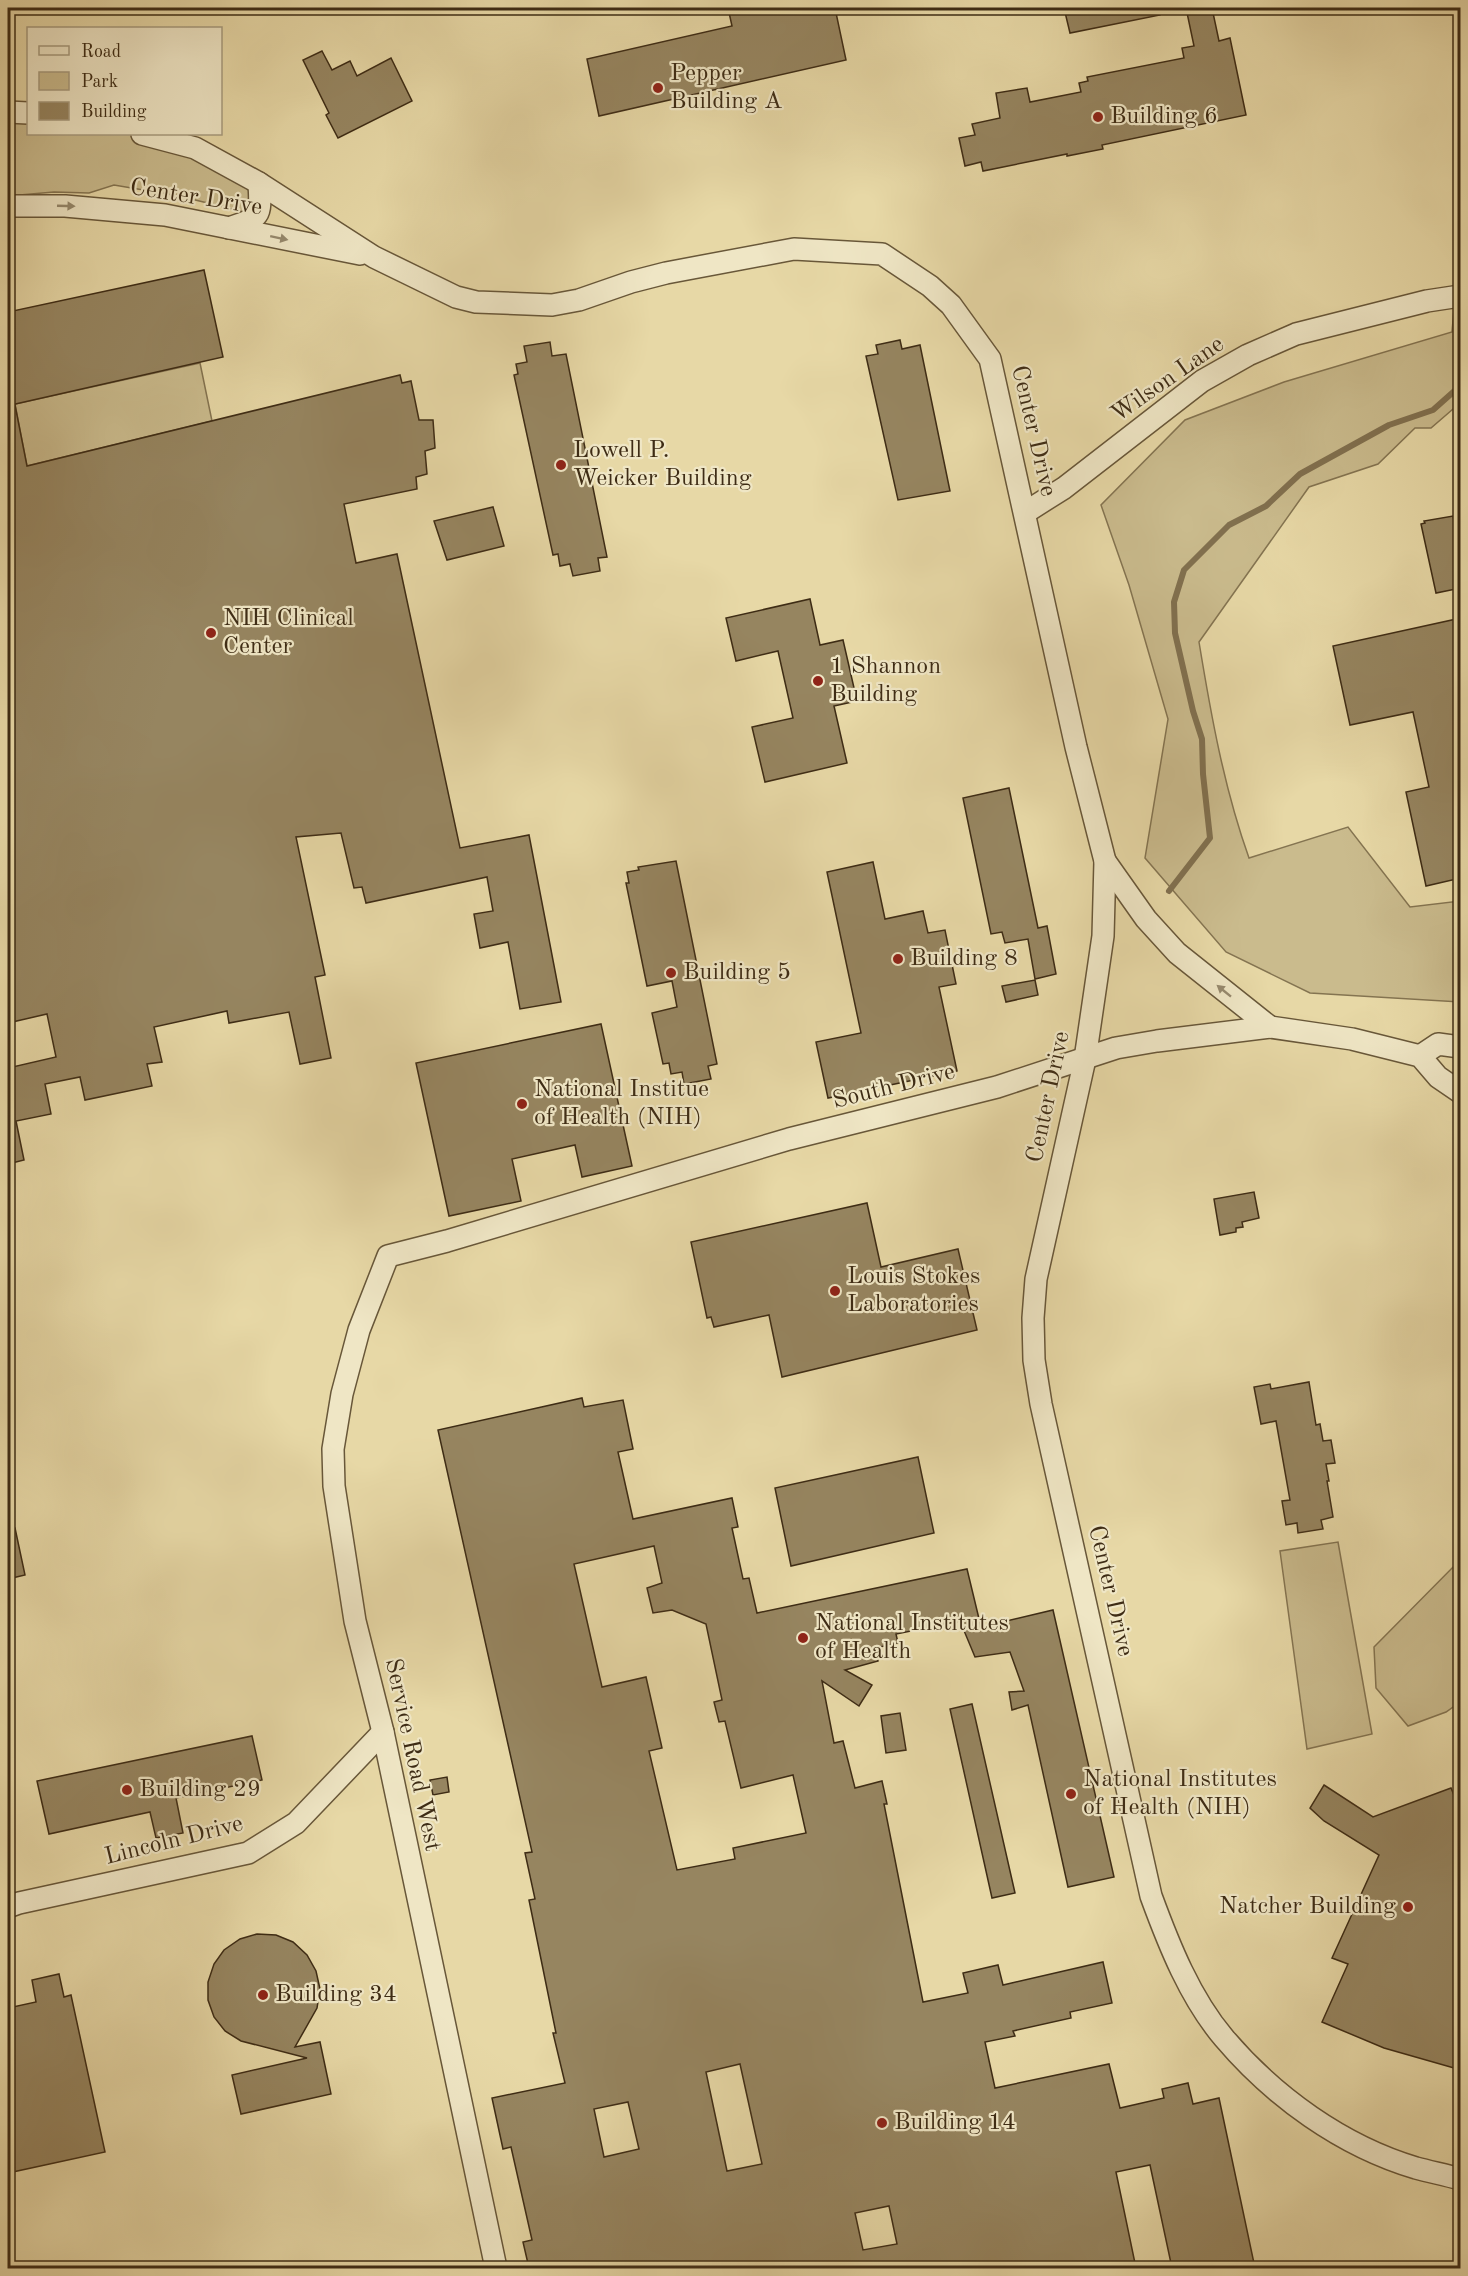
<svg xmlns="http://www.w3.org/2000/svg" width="1468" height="2276" font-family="'Old Standard TT',serif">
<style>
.green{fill:#cabb8d;stroke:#847451;stroke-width:1.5}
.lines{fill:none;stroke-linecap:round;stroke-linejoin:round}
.stream{stroke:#81704f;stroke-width:6}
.building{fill:#968560;stroke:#3e2c15;stroke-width:1.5;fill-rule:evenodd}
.minor-casing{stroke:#685739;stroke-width:24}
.minor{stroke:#efe6c5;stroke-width:21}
.oneway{fill:#96896d}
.poi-dot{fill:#8f2418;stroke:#efe6c5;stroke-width:2}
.labels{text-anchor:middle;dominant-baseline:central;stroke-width:4.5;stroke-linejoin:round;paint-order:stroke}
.poi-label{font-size:24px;fill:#3e2c15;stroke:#efe6c5;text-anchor:start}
.street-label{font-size:24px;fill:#3e2c15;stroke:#efe6c5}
</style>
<rect width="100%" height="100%" fill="#e7d8a6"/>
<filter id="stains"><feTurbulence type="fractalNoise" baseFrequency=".00333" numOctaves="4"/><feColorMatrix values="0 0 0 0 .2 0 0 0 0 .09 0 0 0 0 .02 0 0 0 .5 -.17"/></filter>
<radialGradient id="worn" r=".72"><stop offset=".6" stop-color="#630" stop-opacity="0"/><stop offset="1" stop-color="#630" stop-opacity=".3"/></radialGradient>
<g class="green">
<polygon points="8,112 28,113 28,134 142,134 259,183 251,221 240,211 179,196 114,185 89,193 54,192 8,196"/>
<path d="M1460 241V403L1431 428H1415L1378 464 1309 487 1199 642C1211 715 1224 788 1249 858L1348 827 1410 907 1460 901V1002L1310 993 1226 952 1145 858 1168 719 1129 585 1101 505 1185 420 1284 382 1452 332Z"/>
<polygon points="200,363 212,421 27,466 15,404"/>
<polygon points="1338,1542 1372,1734 1307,1749 1280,1551"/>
<polygon points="1460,1560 1460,1702 1446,1712 1408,1726 1376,1688 1374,1647"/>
</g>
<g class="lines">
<polyline class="stream" points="1169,891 1210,838 1203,774 1202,739 1193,711 1175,633 1174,602 1184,570 1229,525 1266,506 1300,474 1389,425 1433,410 1460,386"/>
</g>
<g class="building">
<polygon points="728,8 835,8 846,60 599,116 587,59 732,26"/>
<polygon points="1064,8 1159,8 1160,15 1070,33"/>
<polygon points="1186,8 1212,8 1219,41 1230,38 1246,115 1102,145 1103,149 1067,156 1067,154 983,171 981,162 965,166 959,138 975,135 972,124 1000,118 996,93 1027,88 1030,102 1081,92 1079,83 1088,81 1087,77 1184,58 1182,48 1194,46"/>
<polygon points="322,51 332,70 350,61 357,76 391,58 412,101 338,138 326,115 329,113 303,60"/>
<polygon points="204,270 223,357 11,405 15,405 27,466 400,375 402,383 411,381 419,420 433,420 435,448 425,451 427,474 416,477 417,489 344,504 356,563 397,554 460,848 529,835 561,1002 520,1009 508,942 480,948 474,914 493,911 487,877 366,903 362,887 354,888 341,833 296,837 325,975 315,977 331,1058 300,1064 289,1012 229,1023 227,1011 154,1027 162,1062 147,1064 152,1086 85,1100 80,1077 45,1084 51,1114 16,1121 24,1160 8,1164 8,1068 56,1057 47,1014 8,1023 8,312"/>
<polygon points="900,340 902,349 920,345 950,491 898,500 866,356 878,354 876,345"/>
<polygon points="550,342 552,356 566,354 607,557 598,558 600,571 573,576 570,564 560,566 558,554 553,555 514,375 518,374 516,364 527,362 524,346"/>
<polygon points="493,507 504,546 447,560 434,521"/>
<polygon points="1453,516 1461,549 1461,588 1436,593 1421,524 1425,523 1424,521"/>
<polygon points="810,599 820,645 843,640 857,701 834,706 847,763 765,782 752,727 793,718 778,651 736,661 726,618"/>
<polygon points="1461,618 1461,878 1426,886 1406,792 1429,787 1413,712 1350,725 1333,646"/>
<polygon points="1009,788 1038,928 1047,926 1056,974 1035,979 1028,939 1005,943 1002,932 991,934 963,798"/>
<polygon points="676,861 717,1064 708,1066 711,1079 684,1084 682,1072 671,1074 669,1063 663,1064 652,1013 677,1007 672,981 647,986 626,883 629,883 627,872 639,870 638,867"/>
<polygon points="873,862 885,919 923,911 928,933 945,930 956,984 939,987 957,1071 828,1098 816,1042 861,1033 827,872"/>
<polygon points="1035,980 1038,995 1006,1002 1002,986"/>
<polygon points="601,1024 632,1166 582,1177 575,1145 512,1159 521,1201 449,1216 416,1063"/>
<polygon points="1254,1192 1259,1218 1242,1222 1243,1227 1236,1228 1236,1232 1220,1235 1214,1199"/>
<polygon points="867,1203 881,1267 958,1249 977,1330 782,1377 769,1315 714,1327 711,1317 707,1318 691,1242"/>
<polygon points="1309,1382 1316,1425 1320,1424 1323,1441 1331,1440 1335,1463 1326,1464 1329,1481 1327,1481 1333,1517 1321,1520 1323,1529 1298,1533 1297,1523 1286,1525 1282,1501 1290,1500 1276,1421 1261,1424 1254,1387 1270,1384 1271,1389"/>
<path d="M582 1398 584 1407 623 1400 633 1449 618 1452 633 1519 732 1498 738 1527 732 1528 743 1579 749 1578 757 1613 967 1569 981 1627 1053 1610 1114 1877 1068 1887 1028 1705 1012 1710 1009 1692 1024 1691 1010 1652 975 1657 960 1621 896 1634 898 1643 875 1648 878 1661 845 1670 872 1685 859 1706 822 1681 834 1743 843 1741 855 1788 882 1781 887 1804H884L923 2002 968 1993 963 1973 998 1965 1003 1985 1103 1962 1112 2003 1070 2012 1071 2018 1013 2031 1015 2036 985 2042 995 2088 1109 2064 1120 2108 1164 2098 1162 2089 1188 2083 1193 2104 1219 2098 1255 2268H1172L1150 2165 1116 2172 1136 2268H529L523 2242 532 2240 511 2147 503 2149 492 2098 565 2083 553 2033H556L529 1900 535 1899 525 1853 532 1852 438 1430ZM654 1546 662 1583 647 1588 653 1613 672 1610 706 1624 722 1700 714 1702 719 1722 725 1721 741 1788 793 1775 806 1833 733 1848 735 1859 677 1870 649 1751 662 1748 646 1677 602 1687 574 1564ZM740 2064 762 2164 727 2171 706 2072ZM628 2102 639 2149 604 2157 594 2109ZM889 2206 897 2244 863 2250 855 2213Z"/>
<polygon points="918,1457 934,1533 791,1566 775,1488"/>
<polygon points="15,1528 25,1575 8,1579 8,1529"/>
<polygon points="972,1704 1015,1893 992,1898 950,1709"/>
<polygon points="900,1713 906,1750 886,1753 881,1716"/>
<polygon points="252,1736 262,1780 176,1798 183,1833 156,1838 150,1812 49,1834 37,1781"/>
<polygon points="447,1777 449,1792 433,1795 430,1780"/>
<polygon points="1324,1785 1373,1817 1451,1788 1461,1812 1461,2070 1384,2048 1322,2022 1348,1964 1332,1958 1379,1855 1324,1821 1310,1808"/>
<polygon points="257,1934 276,1935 293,1942 307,1955 316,1971 320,1989 317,2008 295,2047 320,2042 331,2094 241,2114 232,2075 307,2058 241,2041 225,2031 214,2017 208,2000 208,1982 214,1964 224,1950 240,1939"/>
<polygon points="59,1974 64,1997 71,1995 105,2152 8,2173 8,2008 36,2002 32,1980"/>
</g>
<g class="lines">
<defs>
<g id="minor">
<polyline points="8,112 28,113"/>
<path d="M142 134 195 148 259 183 374 257 456 297 476 302 552 305 579 300 631 282 666 273 794 249 882 254 930 286 951 305 990 359 1076 747 1105 861 1103 936 1085 1059 1036 1279 1033 1318 1034 1360 1041 1404 1151 1896C1169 1945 1190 1998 1224 2038 1274 2097 1342 2146 1416 2168 1431 2172 1446 2175 1460 2179"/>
<polyline points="8,206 65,206 165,215 360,254"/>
<path d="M229 228C262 217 261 217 259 183"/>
<polyline points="1026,512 1064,488 1202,381 1248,355 1296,334 1427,301 1460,296"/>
<polyline points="1105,861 1146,919 1177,953 1270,1027"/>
<polyline points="1420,1056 1438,1044 1460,1047"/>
<polyline points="8,1907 19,1903 248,1853 296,1823 383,1732"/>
<polyline points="496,2268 383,1732 355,1621 334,1486 333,1449 342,1394 359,1330 388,1256 447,1241 789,1139 997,1087 1116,1048 1157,1041 1270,1027 1352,1039 1420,1056 1438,1077 1460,1092"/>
</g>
</defs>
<use href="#minor" class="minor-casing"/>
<use href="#minor" class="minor"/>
</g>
<defs><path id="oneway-solid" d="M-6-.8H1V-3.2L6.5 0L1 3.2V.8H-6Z" transform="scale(1.5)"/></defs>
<g class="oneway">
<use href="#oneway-solid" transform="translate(66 206) rotate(2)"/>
<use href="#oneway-solid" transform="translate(279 238) rotate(12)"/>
<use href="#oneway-solid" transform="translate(1224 991) rotate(-141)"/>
</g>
<g class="poi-dot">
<circle cx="658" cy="88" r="6"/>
<circle cx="1098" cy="117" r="6"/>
<circle cx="561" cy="465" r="6"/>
<circle cx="211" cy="633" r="6"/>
<circle cx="818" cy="681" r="6"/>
<circle cx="898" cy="959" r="6"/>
<circle cx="671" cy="973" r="6"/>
<circle cx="522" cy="1104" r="6"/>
<circle cx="835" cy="1291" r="6"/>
<circle cx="803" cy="1638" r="6"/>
<circle cx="127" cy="1790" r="6"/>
<circle cx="1071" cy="1794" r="6"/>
<circle cx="1408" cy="1907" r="6"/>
<circle cx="263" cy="1995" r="6"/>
<circle cx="882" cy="2123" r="6"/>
</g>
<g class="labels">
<g class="poi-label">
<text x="670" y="74">Pepper<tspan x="670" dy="28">Building A</tspan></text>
<text x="1110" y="117">Building 6</text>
<text x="573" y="451">Lowell P.<tspan x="573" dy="28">Weicker Building</tspan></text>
<text x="223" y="619">NIH Clinical<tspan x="223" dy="28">Center</tspan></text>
<text x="830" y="667">1 Shannon<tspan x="830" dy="28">Building</tspan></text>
<text x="910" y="959">Building 8</text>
<text x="683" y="973">Building 5</text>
<text x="534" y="1090">National Institue<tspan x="534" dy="28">of Health (NIH)</tspan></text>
<text x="847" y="1277">Louis Stokes<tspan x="847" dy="28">Laboratories</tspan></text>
<text x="815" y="1624">National Institutes<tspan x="815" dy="28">of Health</tspan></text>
<text x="1083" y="1780">National Institutes<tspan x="1083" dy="28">of Health (NIH)</tspan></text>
<text x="139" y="1790">Building 29</text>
<text x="1396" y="1907" text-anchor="end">Natcher Building</text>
<text x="275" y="1995">Building 34</text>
<text x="894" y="2123">Building 14</text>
</g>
<g class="street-label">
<text transform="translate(196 198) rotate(9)">Center Drive</text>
<text transform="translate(1168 380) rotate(-35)">Wilson Lane</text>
<text transform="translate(1033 431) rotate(77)">Center Drive</text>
<text transform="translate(894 1087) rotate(-14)">South Drive</text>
<text transform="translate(1049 1097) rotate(-78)">Center Drive</text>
<text transform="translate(1110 1591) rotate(77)">Center Drive</text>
<text transform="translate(412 1755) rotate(78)">Service Road West</text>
<text transform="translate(174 1841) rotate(-14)">Lincoln Drive</text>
</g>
</g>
<rect width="1468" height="2276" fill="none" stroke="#e7d8a6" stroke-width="30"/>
<rect x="9" y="9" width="1450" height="2258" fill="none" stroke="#3e2c15" stroke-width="3"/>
<rect x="15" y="15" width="1438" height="2246" fill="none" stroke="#3e2c15" stroke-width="1.5"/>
<rect x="27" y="27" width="195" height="108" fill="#efe6c5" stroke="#a89c7f" stroke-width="1.5"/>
<rect x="39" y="46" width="30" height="9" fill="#efe6c5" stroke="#a89c7f" stroke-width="1.5"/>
<text x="81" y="57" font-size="18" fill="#3e2c15">Road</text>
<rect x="39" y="72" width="30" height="18" fill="#cabb8d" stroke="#a89c7f" stroke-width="1.5"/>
<text x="81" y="87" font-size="18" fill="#3e2c15">Park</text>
<rect x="39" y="102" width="30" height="18" fill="#968560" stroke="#a89c7f" stroke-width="1.5"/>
<text x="81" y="117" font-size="18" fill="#3e2c15">Building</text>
<rect width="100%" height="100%" filter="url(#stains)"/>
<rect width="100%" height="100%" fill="url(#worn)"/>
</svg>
